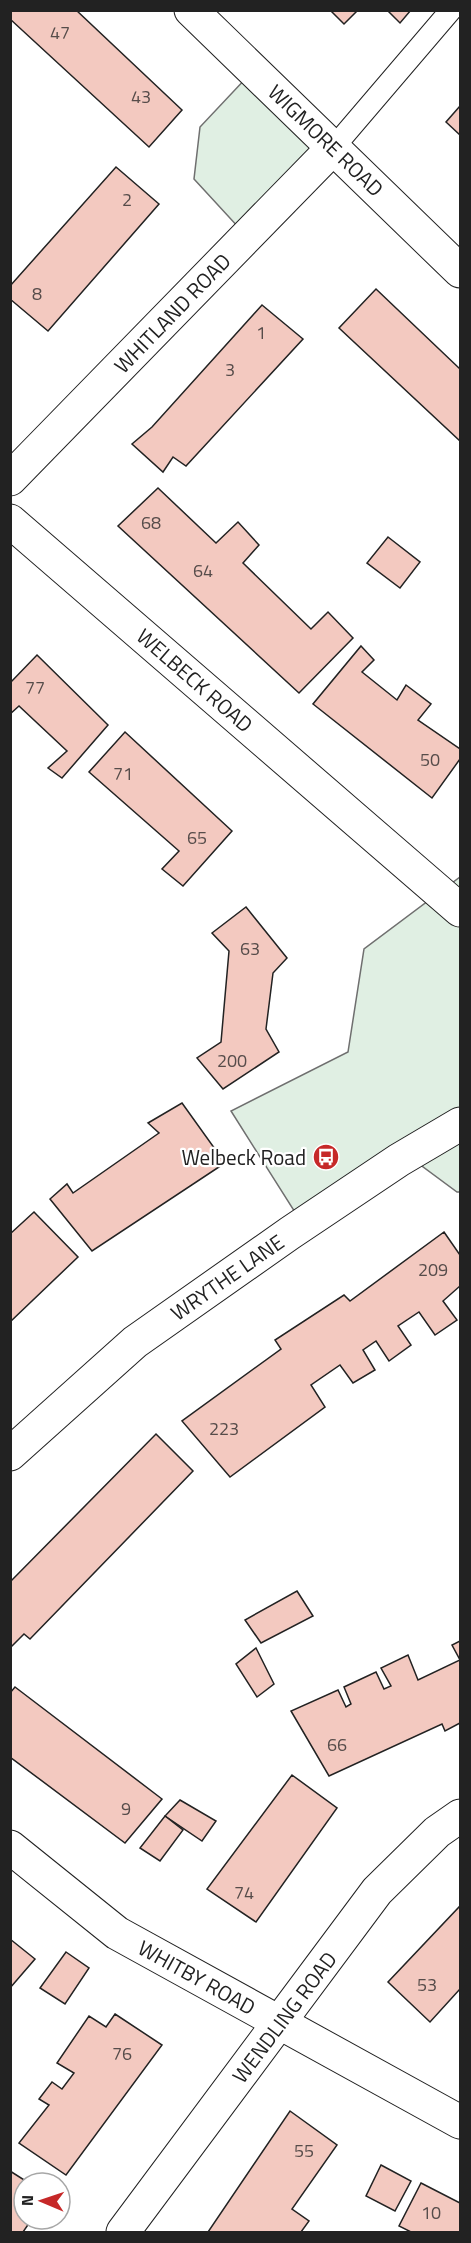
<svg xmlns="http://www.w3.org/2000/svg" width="471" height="2243" font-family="'Titillium Web',sans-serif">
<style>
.green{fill:#e0efe3;stroke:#6f6f6f;stroke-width:1.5}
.building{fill:#f3c9c0;stroke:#222;stroke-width:1.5}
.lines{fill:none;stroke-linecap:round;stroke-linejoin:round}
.lane-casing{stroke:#222;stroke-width:23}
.street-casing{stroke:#222;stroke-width:35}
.secondary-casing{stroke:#222;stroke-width:35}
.lane{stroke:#fff;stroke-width:21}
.street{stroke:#fff;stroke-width:33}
.secondary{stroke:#fff;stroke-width:33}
.labels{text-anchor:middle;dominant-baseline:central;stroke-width:4.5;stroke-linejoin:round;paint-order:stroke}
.number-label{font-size:18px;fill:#564c4a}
.street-label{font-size:21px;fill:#222;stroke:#fff}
.poi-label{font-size:21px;fill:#222;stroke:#fff;text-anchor:end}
</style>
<rect width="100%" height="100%" fill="#fff"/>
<g class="green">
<polygon points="248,76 323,147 240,229 194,179 200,127"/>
<polygon points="460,877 460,1192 457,1192 396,1147 298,1217 231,1111 348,1052 364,949"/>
</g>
<g class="building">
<polygon points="10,10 76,10 182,110 149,147 10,19"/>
<polygon points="330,10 358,10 344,24"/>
<polygon points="387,10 411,10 400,23"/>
<polygon points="460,106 460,135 446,122"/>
<polygon points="116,167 159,204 48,331 10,299 10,286"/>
<polygon points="376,289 460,369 460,441 339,328"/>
<polygon points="262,305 303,339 186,466 173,457 163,472 132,444 152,427"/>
<polygon points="158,488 216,543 238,522 259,545 243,563 311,629 328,612 353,638 299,693 118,526"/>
<polygon points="388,537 420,562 400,588 367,563"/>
<polygon points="361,646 374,660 362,672 397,700 406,685 431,704 418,720 460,749 460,759 432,798 313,704"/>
<polygon points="37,655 108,725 62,778 48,768 67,751 19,706 10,714 10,683"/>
<polygon points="125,732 232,831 183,886 162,869 179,851 89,772"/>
<polygon points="246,907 287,958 273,973 266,1029 279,1052 223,1089 197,1058 221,1042 229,951 212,933"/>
<polygon points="182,1103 225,1163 92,1251 50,1199 67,1184 73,1193 159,1133 148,1123"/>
<polygon points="34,1212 78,1257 10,1322 10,1234"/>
<polygon points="444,1232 460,1255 460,1286 443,1301 457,1320 435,1335 419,1312 398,1326 411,1345 389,1361 376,1341 363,1350 375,1370 353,1383 340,1365 311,1385 325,1407 230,1477 182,1421 281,1349 275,1340 344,1295 350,1301"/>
<polygon points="156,1434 193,1471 30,1639 24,1634 10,1648 10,1582"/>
<polygon points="297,1591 313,1616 261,1643 245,1620"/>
<polygon points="460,1641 460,1723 445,1731 442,1724 329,1776 291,1711 338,1690 346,1707 351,1704 344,1687 376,1672 384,1689 391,1686 381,1668 408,1655 418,1680 460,1660 452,1645"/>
<polygon points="256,1648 274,1684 257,1697 236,1664"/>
<polygon points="15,1687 162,1799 125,1843 10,1757 10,1693"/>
<polygon points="292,1775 337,1808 256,1922 207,1889"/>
<polygon points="180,1800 216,1821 202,1841 165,1816"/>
<polygon points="165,1816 183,1830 160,1861 140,1848"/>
<polygon points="460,1906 460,1989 430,2022 388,1982"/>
<polygon points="10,1939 35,1959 10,1988"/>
<polygon points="66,1952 89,1968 65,2004 40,1988"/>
<polygon points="115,2014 162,2045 66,2175 19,2143 49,2105 39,2099 52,2082 62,2089 74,2073 57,2063 89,2016 106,2027"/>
<polygon points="290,2111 337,2145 292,2209 309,2221 301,2232 208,2232"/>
<polygon points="381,2165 411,2181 395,2211 366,2196"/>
<polygon points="10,2171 29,2183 24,2183 24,2219 32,2219 23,2232 10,2232"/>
<polygon points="421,2183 460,2203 460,2232 411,2232 399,2226"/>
</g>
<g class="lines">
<defs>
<polyline id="lane" points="334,147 451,10"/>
<g id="street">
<polyline points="191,10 460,271"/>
<polyline points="10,479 334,147"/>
<polyline points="10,521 460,910"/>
<polyline points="10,1847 117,1933 460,2122"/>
<polyline points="123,2232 377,1891 437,1832 460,1816"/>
</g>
<polyline id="secondary" points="10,1454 135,1342 290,1233 399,1160 460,1124"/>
</defs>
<use href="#lane" class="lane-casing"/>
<use href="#street" class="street-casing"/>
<use href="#secondary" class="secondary-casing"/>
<use href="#lane" class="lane"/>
<use href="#street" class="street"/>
<use href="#secondary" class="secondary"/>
</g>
<defs>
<symbol id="bus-disc" viewBox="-11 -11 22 22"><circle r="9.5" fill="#c62828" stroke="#fff"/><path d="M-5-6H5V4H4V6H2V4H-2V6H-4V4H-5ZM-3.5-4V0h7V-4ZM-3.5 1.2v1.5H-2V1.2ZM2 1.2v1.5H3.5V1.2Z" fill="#fff"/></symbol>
</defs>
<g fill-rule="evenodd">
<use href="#bus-disc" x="311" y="1142" width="30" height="30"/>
</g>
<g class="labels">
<g class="number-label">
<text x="60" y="32">47</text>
<text x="141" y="96">43</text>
<text x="127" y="199">2</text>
<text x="37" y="293">8</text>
<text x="261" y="332">1</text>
<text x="230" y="369">3</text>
<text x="151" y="522">68</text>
<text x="203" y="570">64</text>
<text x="35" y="687">77</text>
<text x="430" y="759">50</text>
<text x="123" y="773">71</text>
<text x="197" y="837">65</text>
<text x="250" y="948">63</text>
<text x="232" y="1060">200</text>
<text x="433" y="1269">209</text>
<text x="224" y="1428">223</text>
<text x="337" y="1744">66</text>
<text x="126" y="1808">9</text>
<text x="244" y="1892">74</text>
<text x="427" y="1984">53</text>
<text x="122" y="2053">76</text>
<text x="304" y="2150">55</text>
<text x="431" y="2212">10</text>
</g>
<g class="street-label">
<text transform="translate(326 140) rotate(44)">WIGMORE ROAD</text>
<text transform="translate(172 313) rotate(-46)">WHITLAND ROAD</text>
<text transform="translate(195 680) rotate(41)">WELBECK ROAD</text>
<text transform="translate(227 1277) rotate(-35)">WRYTHE LANE</text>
<text transform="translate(197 1977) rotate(29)">WHITBY ROAD</text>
<text transform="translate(284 2017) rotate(-53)">WENDLING ROAD</text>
</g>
<g class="poi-label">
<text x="306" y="1157">Welbeck Road</text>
</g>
</g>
<rect width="471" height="2243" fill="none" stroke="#222222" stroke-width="24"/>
<g transform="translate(42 2201) rotate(272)"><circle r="28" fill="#ffffff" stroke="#a7a7a7" stroke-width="1.5"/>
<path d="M0-4.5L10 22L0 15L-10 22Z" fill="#c62828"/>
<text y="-9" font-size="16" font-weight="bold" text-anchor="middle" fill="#222222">N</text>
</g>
</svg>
